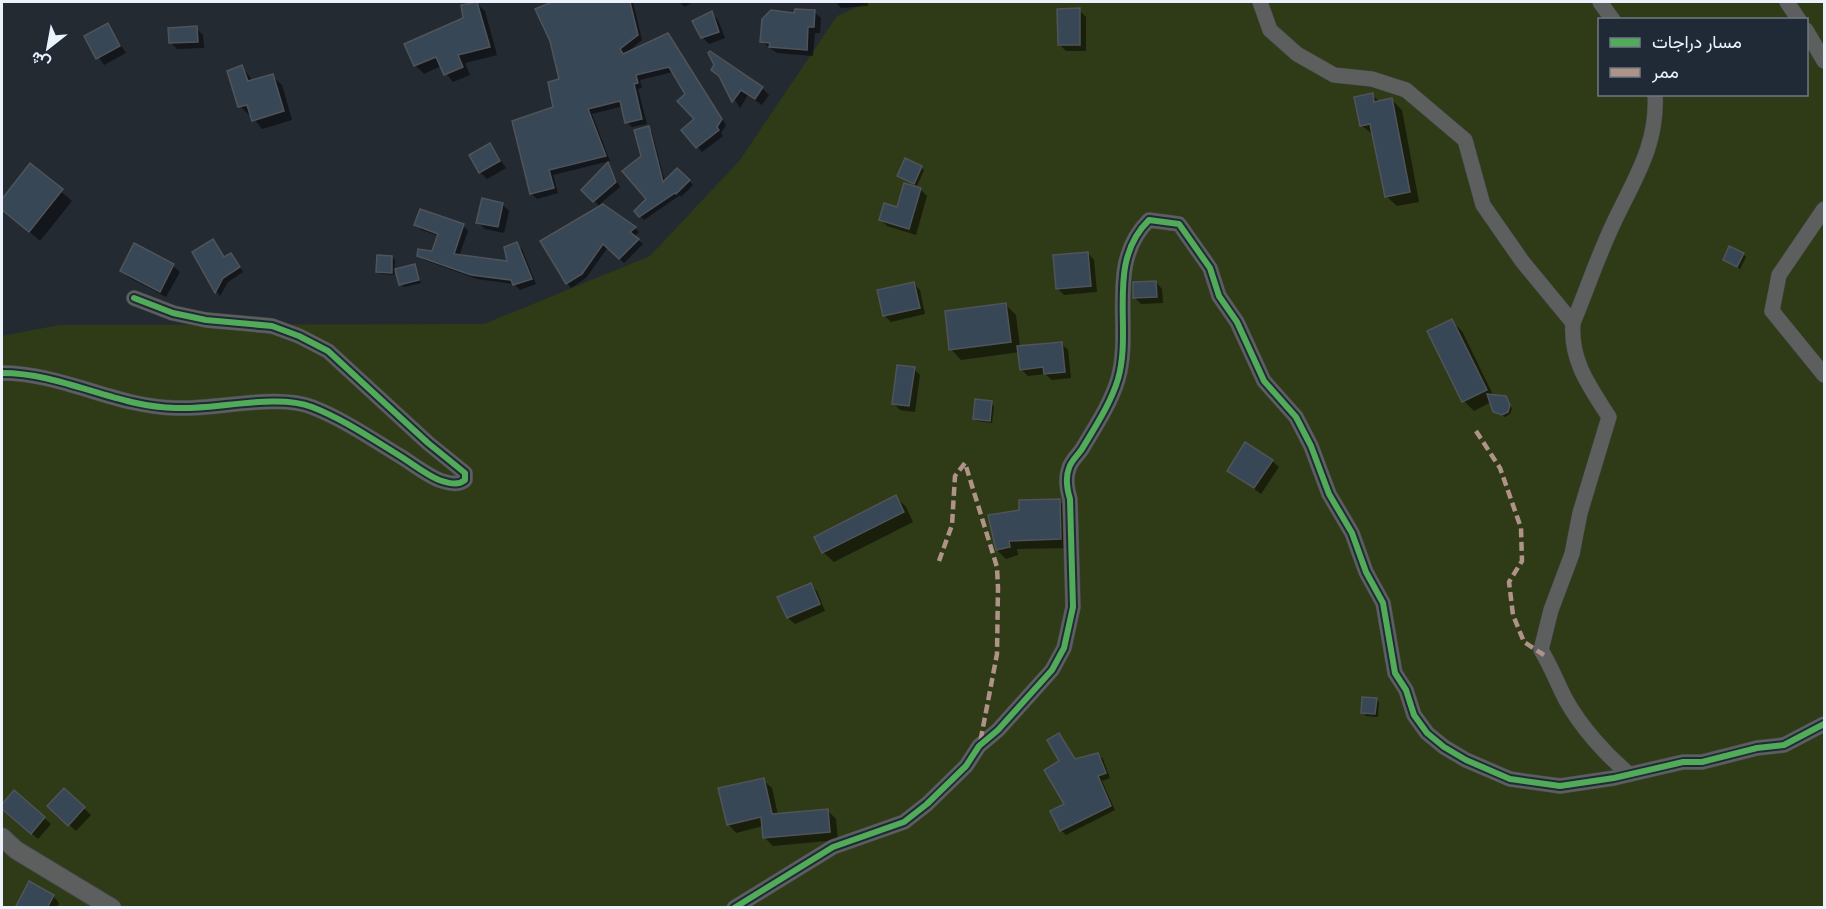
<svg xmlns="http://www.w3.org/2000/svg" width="1826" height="909" font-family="Signika,Vazirmatn,sans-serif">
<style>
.green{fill:#2f3a16;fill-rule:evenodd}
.shadow{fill:#0007}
.building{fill:#384755;stroke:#4f545a;stroke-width:1.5}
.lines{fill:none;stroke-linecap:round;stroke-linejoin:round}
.minor-casing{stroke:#41464c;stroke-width:16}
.tertiary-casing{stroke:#41464c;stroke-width:20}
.minor{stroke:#5d5f5e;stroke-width:15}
.tertiary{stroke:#5d5f5e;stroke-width:18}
.quiet{stroke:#af9288;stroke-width:4.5;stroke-dasharray:9 4.5;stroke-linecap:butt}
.cycleway-casing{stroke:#1f2a36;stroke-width:10}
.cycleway{stroke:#51ab58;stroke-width:6}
</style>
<rect width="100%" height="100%" fill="#242a31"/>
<path class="green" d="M868 2H1824V907L2 908V336L59 325 484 324 650 256 740 160 837 16ZM1600 20H1806V94H1600Z"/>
<g class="shadow">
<polygon points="566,2 633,2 642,40 626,53 667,35 726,125 721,133 723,136 702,152 683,130 697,119 687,94 673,72 640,80 642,88 638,89 647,124 632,127 627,122 623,106 592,114 610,161 553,175 558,193 537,199 532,194 561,81 556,6"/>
<polygon points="679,2 692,2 685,7"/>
<polygon points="836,2 868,2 868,6 841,8"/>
<polygon points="476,3 485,11 497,55 465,63 470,75 453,82 441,66 424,74 416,66 406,45 465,19"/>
<polygon points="1079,10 1086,17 1086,51 1066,51 1059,44"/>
<polygon points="814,12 821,18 820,33 815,33 813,56 777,53 761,41 796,14"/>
<polygon points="712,13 718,20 725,38 709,44 702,37"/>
<polygon points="107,25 126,53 104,65 86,37"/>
<polygon points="196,28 203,35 204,48 177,49 170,42"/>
<polygon points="716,65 762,88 769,95 762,105 748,95 740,108 722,79 713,70"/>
<polygon points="242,67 253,81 272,76 282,85 292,120 262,129 251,115 249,115 240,106"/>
<polygon points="1372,95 1380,102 1392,100 1402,110 1419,202 1397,206 1386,196 1374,135 1362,126 1356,98"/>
<polygon points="648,128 652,132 665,182 678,170 693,185 681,197 680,195 644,220 636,212 648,199 643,156"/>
<polygon points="490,145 506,168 487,179 480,172"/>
<polygon points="608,164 620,187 600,204 635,228 639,232 634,237 643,244 624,263 608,247 586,278 571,288 567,283 601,207 583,190"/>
<polygon points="30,166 72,201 40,241 2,208 2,202"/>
<polygon points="921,167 924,170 917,186 899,176"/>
<polygon points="905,185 921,190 927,196 916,235 887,226 880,219 898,208"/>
<polygon points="502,204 509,211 504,233 485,229 478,222"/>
<polygon points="416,225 463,226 468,231 459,256 509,263 517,244 522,249 536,284 520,290 514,284 477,279 424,260 419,255 433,253 439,236 421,230"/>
<polygon points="217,246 225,258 235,259 243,272 228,282 220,296 194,253"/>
<polygon points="1088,253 1094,260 1097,292 1064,295 1057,288"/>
<polygon points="1743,254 1746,257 1740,269 1724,260"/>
<polygon points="392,257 395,260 394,275 381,274 378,272"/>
<polygon points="173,266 180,272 166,297 128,277 122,270"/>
<polygon points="414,266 421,283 404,287 401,284"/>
<polygon points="1156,282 1162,289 1163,303 1141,304 1135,298"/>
<polygon points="913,283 920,290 925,314 891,322 884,315"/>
<polygon points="1006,305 1016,315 1020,347 1061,343 1068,350 1071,378 1052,380 1045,374 1028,376 1021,369 1019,352 961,360 951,349"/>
<polygon points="1451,321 1462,331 1494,397 1508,401 1512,409 1510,414 1505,417 1498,414 1491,402 1474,411 1464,401"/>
<polygon points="914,369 920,375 915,412 900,410 893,403"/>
<polygon points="991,403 994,406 992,423 977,421 974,418"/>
<polygon points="1272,461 1279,467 1261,494 1229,470"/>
<polygon points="896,497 906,507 913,522 834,562 823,552"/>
<polygon points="1059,501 1068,509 1070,548 1017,549 1018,555 1006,559 997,550 1021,512"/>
<polygon points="810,584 817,591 825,611 795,624 788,618 779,598"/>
<polygon points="1376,699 1379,702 1378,717 1366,716 1363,713"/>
<polygon points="1059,735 1076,760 1098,754 1103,759 1110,778 1102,781 1115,810 1066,835 1061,830 1066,805"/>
<polygon points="763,780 772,788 778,815 828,811 836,819 838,840 773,846 764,837 763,826 736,833 728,824"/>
<polygon points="64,790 91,815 76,831 49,806"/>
<polygon points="14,792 51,824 38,839 2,808"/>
<polygon points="53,896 59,903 57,908 17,908"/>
</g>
<g class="building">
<polygon points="477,2 490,47 458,55 463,67 444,75 436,57 414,66 404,44 463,18 461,5"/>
<polygon points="552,2 630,2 638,35 620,49 623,54 668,33 722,119 717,127 719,130 696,148 681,130 694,119 677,101 685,94 669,67 636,75 638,83 634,84 642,119 625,123 620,101 588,109 606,156 549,170 554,188 530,194 512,121 553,107 548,82 559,79 550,41 535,9"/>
<polygon points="1080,8 1080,45 1058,45 1057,9"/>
<polygon points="795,9 815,10 814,27 808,27 807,50 769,47 770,43 760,42 762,19 771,10 794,13"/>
<polygon points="712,11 719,32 701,38 692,21"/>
<polygon points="108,23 120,46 96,59 84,36"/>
<polygon points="197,26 198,42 169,43 168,28"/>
<polygon points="710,51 763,87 755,99 741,90 732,102 719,76 711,70 714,65 708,53"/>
<polygon points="242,65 248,81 273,74 284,111 252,121 247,105 238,107 227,71"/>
<polygon points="1373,93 1374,102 1392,98 1410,192 1385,197 1370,124 1360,126 1354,97"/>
<polygon points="649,126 663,182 677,168 690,180 676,194 675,193 639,217 634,211 646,199 622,171 641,156 634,130"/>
<polygon points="490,143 500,161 479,173 469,155"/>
<polygon points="905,158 922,166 914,184 897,176"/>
<polygon points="608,162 616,182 593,202 581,190"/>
<polygon points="30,163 63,189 29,232 2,210 2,199"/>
<polygon points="904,183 921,188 909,229 879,220 884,203 897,207"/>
<polygon points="482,198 503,203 498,227 476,223"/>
<polygon points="603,204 636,227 630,232 639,239 619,259 603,244 582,274 566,284 540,241"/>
<polygon points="420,209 464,224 454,254 507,261 504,247 517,242 532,279 513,285 511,280 471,275 417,256 418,249 432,251 438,234 414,225"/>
<polygon points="213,239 224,257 231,253 240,267 223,278 215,293 192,252"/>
<polygon points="134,243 174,264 160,292 120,271"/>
<polygon points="1729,246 1744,253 1737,267 1723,260"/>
<polygon points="1088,252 1091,286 1056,289 1053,255"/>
<polygon points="377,255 392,256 392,273 376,272"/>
<polygon points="415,264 419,280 399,285 395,269"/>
<polygon points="1156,281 1157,297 1133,298 1133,282"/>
<polygon points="914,282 920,308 883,316 877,290"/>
<polygon points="1006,303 1011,342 949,350 945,311"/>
<polygon points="1452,319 1487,390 1462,402 1427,331"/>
<polygon points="1062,342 1065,372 1044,374 1043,367 1020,370 1017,346"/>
<polygon points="897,365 915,367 909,406 892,404"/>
<polygon points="1487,394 1506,396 1510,405 1508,412 1502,415 1493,412"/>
<polygon points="975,399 992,401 990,421 973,419"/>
<polygon points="1245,442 1273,460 1254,488 1227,471"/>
<polygon points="896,495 904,512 822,553 814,537"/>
<polygon points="1060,499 1061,539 1009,541 1010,547 996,550 988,515 1019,510 1019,500"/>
<polygon points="811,583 820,604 787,618 777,597"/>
<polygon points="1362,697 1377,698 1375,714 1361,713"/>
<polygon points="1059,733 1075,759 1098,753 1106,773 1098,776 1111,806 1060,831 1050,811 1064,804 1044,770 1059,761 1047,740"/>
<polygon points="764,778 772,814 828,809 830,832 763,838 761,817 727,825 718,788"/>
<polygon points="64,788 85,807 68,826 47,806"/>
<polygon points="14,790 45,817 31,834 2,809 2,804"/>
<polygon points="29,881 54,895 47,908 15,908"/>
</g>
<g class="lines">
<defs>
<g id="minor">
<polyline points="1260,2 1270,30 1297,54 1334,75 1372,79 1406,90 1465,140 1483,205 1522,261 1573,323"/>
<polyline points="1600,2 1613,20"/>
<polyline points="1787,2 1799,20"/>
<polyline points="1806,30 1824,61"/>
<polyline points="1824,209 1779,275 1772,311 1824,375"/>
<path d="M2 373C63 373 115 407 176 408 215 410 277 393 312 407 343 419 372 439 400 456 413 464 425 474 439 480 448 483 458 486 465 480V473L428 443 328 351 299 336 272 326 206 320 173 313 134 298"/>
<path d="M1629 774C1606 755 1581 727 1566 700 1557 683 1551 666 1541 650L1551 610 1572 554 1580 513 1609 417C1590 387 1570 361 1573 323 1587 289 1599 253 1615 220 1635 178 1658 144 1655 94"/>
<path d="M734 908 833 847 904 822 927 804 966 766 979 746 998 730 1052 670 1064 648 1073 607 1070 499C1067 489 1065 478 1069 468 1071 461 1078 455 1082 449 1095 427 1111 403 1118 379 1133 327 1105 263 1149 220L1179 224 1210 268 1219 296 1237 322 1264 381 1296 417 1311 446 1329 494 1352 533 1366 572 1383 603 1395 673 1406 690 1414 715 1427 733 1444 747 1466 760 1510 779 1560 786 1614 778 1683 762H1702L1757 748 1784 745 1824 724"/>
</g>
<polyline id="tertiary" points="2,837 16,850 112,908"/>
</defs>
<use href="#minor" class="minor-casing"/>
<use href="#tertiary" class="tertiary-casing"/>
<use href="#minor" class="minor"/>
<use href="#tertiary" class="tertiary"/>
<g class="quiet">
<polyline points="1476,431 1500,468 1521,528 1522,561 1509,582 1513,615 1524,642 1544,655"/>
<polyline points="939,561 952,525 955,476 965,463 997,567 998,588 997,654 980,743"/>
</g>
<defs>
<g id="cycleway">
<path d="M2 373C63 373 115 407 176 408 215 410 277 393 312 407 343 419 372 439 400 456 413 464 425 474 439 480 448 483 458 486 465 480V473L428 443 328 351 299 336 272 326 206 320 173 313 134 298"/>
<path d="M734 908 833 847 904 822 927 804 966 766 979 746 998 730 1052 670 1064 648 1073 607 1070 499C1067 489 1065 478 1069 468 1071 461 1078 455 1082 449 1095 427 1111 403 1118 379 1133 327 1105 263 1149 220L1179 224 1210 268 1219 296 1237 322 1264 381 1296 417 1311 446 1329 494 1352 533 1366 572 1383 603 1395 673 1406 690 1414 715 1427 733 1444 747 1466 760 1510 779 1560 786 1614 778 1683 762H1702L1757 748 1784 745 1824 724"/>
</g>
</defs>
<use href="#cycleway" class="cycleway-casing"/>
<use href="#cycleway" class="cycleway"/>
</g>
<rect width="1826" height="909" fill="none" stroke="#ebf2fb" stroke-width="6"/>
<rect x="1598" y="18" width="210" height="78" fill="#1f2a36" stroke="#717a85" stroke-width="1.5"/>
<rect x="1610" y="38" width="30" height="9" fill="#51ab58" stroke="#717a85" stroke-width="1.5"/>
<text x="1652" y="48" font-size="18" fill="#ebf2fb">مسار دراجات</text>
<rect x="1610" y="68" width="30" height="9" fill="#af9288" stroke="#717a85" stroke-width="1.5"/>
<text x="1652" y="78" font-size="18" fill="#ebf2fb">ممر</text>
<g transform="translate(48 48) rotate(211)" stroke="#1f2a36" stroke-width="4.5" paint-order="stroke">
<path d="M0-4.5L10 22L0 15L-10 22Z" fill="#ebf2fb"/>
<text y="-9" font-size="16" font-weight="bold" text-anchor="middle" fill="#ebf2fb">ش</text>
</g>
</svg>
